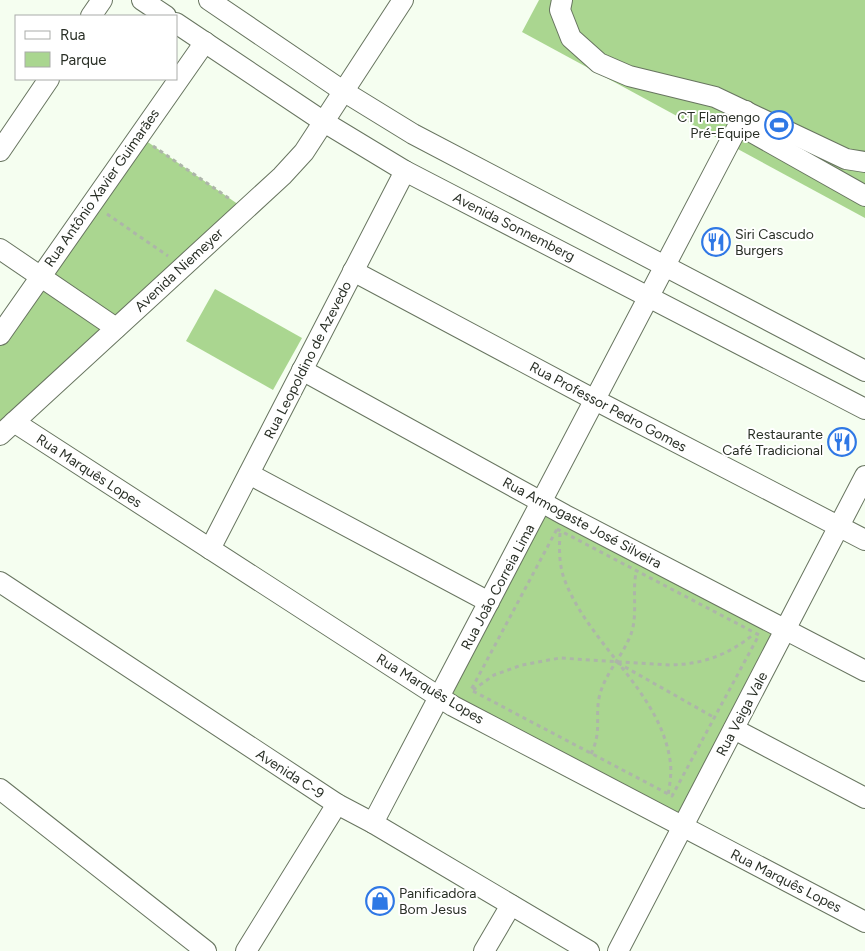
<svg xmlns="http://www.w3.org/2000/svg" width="865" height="951" font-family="Figtree,sans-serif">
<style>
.green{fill:#aad690}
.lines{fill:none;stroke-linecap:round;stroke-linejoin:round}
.minor-casing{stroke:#687560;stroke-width:22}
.path{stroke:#adb5a9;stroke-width:3;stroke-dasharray:4 4;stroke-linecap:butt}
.minor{stroke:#fff;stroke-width:20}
.labels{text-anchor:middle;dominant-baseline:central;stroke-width:4;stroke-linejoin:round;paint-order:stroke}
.poi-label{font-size:14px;fill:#2a3027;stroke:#fff;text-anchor:end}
.street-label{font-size:14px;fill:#2a3027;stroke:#fff}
</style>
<rect width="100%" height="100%" fill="#f5fef0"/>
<g class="green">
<polygon points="539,0 865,0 865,218 522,32"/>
<polygon points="139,136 245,209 0,435 0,335"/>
<polygon points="215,289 302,338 273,390 186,341"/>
<polygon points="547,512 777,631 679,817 451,696"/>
</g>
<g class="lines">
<defs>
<g id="minor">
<polyline points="142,0 166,16"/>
<polyline points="209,0 343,91 413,134 865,371"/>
<polyline points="562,0 560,10 571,38 599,63 629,76 715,97 846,159 865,162"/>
<polyline points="91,16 102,0"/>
<polyline points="176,23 324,122 405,171 865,409"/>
<polyline points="739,125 865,196"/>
<polyline points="0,151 49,79"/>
<polyline points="0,249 116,328"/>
<polyline points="353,271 595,400 865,540"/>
<polyline points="0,335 205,42"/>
<polyline points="302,370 565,515 865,671"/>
<polyline points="14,422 453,706 865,922"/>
<polyline points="0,435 282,176 304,152 403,0"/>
<polyline points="249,474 489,602"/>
<polyline points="210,549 405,171"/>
<polyline points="0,582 337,804 373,823 589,951"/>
<polyline points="734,729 865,798"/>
<polyline points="0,789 206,951"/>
<polyline points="373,823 746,111"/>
<polyline points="246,951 337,804"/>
<polyline points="484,951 511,905"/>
<polyline points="618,951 865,476"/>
</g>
</defs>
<use href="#minor" class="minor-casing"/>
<g class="path">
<polyline points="153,146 230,199"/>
<polyline points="107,214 168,256"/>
<polygon points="557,529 759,635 672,796 471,690"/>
<path d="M560 533C559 549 559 566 565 581 590 645 660 692 670 760 672 772 670 783 668 795"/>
<polyline points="618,663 715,718"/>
<path d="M473 690 494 675 522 665 560 658 670 665C704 664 728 655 754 634"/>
<path d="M591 754C602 731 595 720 599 698 604 674 623 656 631 634 638 614 632 593 636 573"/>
</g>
<use href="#minor" class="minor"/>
</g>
<defs>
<symbol id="stadium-ring" viewBox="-11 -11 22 22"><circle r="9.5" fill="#fff" stroke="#2f78e5" stroke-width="1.5"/><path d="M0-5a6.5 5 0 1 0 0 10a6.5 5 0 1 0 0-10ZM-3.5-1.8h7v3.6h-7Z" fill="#2f78e5"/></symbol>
<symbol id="restaurant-ring" viewBox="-11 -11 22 22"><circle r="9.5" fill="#fff" stroke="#2f78e5" stroke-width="1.5"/><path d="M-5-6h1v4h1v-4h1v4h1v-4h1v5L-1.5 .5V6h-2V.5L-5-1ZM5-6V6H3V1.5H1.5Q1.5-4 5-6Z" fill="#2f78e5"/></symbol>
<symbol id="shop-ring" viewBox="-11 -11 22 22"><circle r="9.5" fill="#fff" stroke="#2f78e5" stroke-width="1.5"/><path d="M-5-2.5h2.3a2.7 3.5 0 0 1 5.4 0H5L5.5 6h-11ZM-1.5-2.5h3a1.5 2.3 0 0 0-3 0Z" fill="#2f78e5"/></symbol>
</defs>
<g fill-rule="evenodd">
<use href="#stadium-ring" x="763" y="109" width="32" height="32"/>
<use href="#restaurant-ring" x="700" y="226" width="32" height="32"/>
<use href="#restaurant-ring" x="826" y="426" width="32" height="32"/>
<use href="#shop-ring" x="364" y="885" width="32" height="32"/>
</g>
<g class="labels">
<g class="poi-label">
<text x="760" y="117">CT Flamengo<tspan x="760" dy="16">Pré-Equipe</tspan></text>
<text x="735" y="234" text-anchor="start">Siri Cascudo<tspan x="735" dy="16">Burgers</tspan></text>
<text x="823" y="434">Restaurante<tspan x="823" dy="16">Café Tradicional</tspan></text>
<text x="399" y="893" text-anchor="start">Panificadora<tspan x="399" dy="16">Bom Jesus</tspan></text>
</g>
<g class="street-label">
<text transform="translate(102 188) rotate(-55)">Rua Antônio Xavier Guimarães</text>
<text transform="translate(514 227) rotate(27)">Avenida Sonnemberg</text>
<text transform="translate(179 270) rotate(-43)">Avenida Niemeyer</text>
<text transform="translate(308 360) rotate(-63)">Rua Leopoldino de Azevedo</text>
<text transform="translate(608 407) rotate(28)">Rua Professor Pedro Gomes</text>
<text transform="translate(89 471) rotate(33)">Rua Marquês Lopes</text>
<text transform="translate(582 523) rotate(28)">Rua Armogaste José Silveira</text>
<text transform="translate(498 587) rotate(-62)">Rua João Correia Lima</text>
<text transform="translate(430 689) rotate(31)">Rua Marquês Lopes</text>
<text transform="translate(742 714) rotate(-62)">Rua Veiga Vale</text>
<text transform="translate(290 774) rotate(33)">Avenida C-9</text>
<text transform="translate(786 881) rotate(27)">Rua Marquês Lopes</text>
</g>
</g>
<rect x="15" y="15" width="162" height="65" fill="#ffffff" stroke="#aaaca9"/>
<rect x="25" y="31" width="25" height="8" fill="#ffffff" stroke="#aaaca9"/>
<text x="60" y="40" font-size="15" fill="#2a3027">Rua</text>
<rect x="25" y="52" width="25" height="15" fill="#aad690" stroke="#aaaca9"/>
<text x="60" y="65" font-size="15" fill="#2a3027">Parque</text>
</svg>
